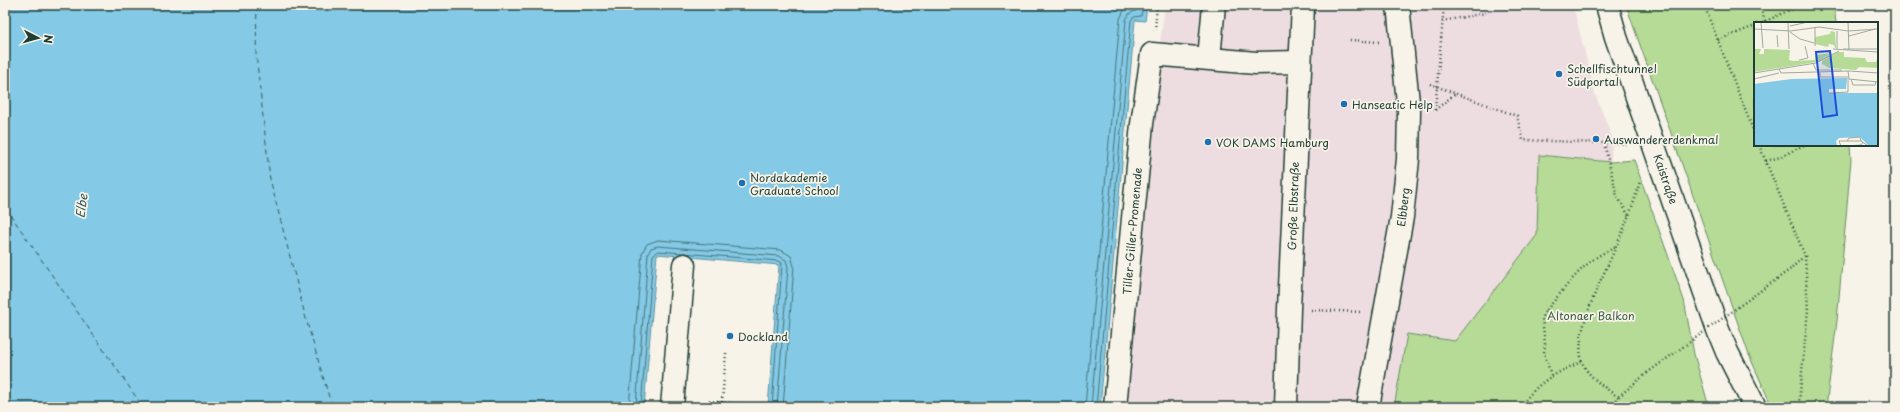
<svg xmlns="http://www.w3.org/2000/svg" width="1900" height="412" font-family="'Playpen Sans',sans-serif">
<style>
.built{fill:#eedde0}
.green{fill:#b5db97;stroke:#6a8c66}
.water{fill:#84c9e5;stroke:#5c919e}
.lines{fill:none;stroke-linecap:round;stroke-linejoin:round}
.shore{stroke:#47757b;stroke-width:1}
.ferry{stroke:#335957;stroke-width:1;stroke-dasharray:5 4;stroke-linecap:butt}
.minor-casing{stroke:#1f3d34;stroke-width:25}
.path{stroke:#1f3d34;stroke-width:2.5;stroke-dasharray:1 3;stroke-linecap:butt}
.minor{stroke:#f7f3e8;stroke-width:22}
.path-bridge{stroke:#1f3d34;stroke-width:2.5;stroke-dasharray:1 3;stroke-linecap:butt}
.poi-dot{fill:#1f6fb2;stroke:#f7f3e8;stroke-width:1.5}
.labels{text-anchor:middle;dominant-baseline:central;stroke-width:3.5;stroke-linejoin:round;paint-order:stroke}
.poi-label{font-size:11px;fill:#1f3d34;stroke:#f7f3e8;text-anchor:start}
.street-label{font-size:11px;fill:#1f3d34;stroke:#f7f3e8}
.park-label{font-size:11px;fill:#3d5d48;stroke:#f7f3e8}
.water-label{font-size:12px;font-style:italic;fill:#335957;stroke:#f7f3e8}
.inset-river{fill:none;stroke:#84c9e5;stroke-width:2}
.inset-road{fill:none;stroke:#a1aaa0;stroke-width:1}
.view{fill:#1d4ed8;fill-opacity:0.15;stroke:#1d4ed8;stroke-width:2}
.inset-edge{fill:none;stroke:#1f3d34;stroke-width:2}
</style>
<rect width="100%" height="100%" fill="#f7f3e8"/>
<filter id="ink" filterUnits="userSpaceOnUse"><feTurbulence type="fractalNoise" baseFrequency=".025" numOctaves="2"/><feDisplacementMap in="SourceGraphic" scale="8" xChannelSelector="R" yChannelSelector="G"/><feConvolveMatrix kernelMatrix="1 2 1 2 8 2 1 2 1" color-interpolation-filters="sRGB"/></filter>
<g filter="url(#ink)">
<polygon class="built" points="1165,5 1573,5 1595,94 1612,137 1611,162 1539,155 1537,235 1455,341 1407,334 1394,407 1123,407 1154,88"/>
<g class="green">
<polygon points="1626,5 1834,5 1836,23 1755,23 1755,145 1850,145 1851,159 1837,321 1826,407 1772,407 1749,355"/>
<polygon points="1539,155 1611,162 1634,160 1684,300 1694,354 1709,407 1394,407 1407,334 1455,341 1537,235"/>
</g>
<polygon class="water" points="5,5 1147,5 1145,21 1135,20 1100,407 768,407 779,265 657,254 644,407 5,407"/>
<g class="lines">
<g class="shore">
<polyline points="629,407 642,253 647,244 658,240 781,250 791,256 794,266 783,407"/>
<polyline points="636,407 648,254 651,248 658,246 779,256 786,260 788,267 777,407"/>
<polyline points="641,407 653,255 658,251 779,261 782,263 772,407"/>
<polyline points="1085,407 1120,19 1124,10 1132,5"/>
<polyline points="1091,407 1126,20 1129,14 1137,10 1138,5"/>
<polyline points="1096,407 1131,20 1134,17 1141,16 1143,5"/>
</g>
<g class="ferry">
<polyline points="257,5 256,54 270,179 306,319 332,407"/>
<polyline points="5,207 143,407"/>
</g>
<defs>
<g id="minor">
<polyline points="1607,5 1616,37 1718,330 1727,352 1755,407"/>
<polyline points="1209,58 1214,5"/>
<polyline points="672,407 684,265"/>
<polyline points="1115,407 1142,124 1152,54 1256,63 1299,62"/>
<polyline points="1286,407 1289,309 1303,5"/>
<polyline points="1368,407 1402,217 1408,159 1409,112 1398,5"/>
</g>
</defs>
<use href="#minor" class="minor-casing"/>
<g class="path">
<polyline points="1704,5 1755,135"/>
<polyline points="1759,5 1766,23"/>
<polyline points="1442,21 1486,13"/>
<polyline points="1762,23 1800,5"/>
<polyline points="1155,30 1157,5"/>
<polyline points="1350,40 1379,42"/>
<polyline points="1718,40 1755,26"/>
<polyline points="1430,84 1517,116 1523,140 1628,144"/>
<polyline points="1435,110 1444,5"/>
<polyline points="1435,110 1456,93"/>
<polyline points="1604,143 1617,196 1629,216"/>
<polyline points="1759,145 1805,256 1808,310 1799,403 1800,407"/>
<polyline points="1766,161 1780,157 1804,145"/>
<polyline points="1792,268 1804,256"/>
<polyline points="1311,310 1362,312"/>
<path d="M1551 375 1544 353 1545 344 1542 318 1544 313C1565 289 1583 259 1615 248"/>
<path d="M1618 397C1606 388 1586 376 1582 361 1573 331 1603 277 1615 249 1625 226 1634 204 1640 181"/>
<polyline points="722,402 726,353"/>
<polyline points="706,407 707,401 741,404 740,407"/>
<path d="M1521 407C1536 382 1556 373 1581 362"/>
<polyline points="1613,407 1618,397 1647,373"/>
</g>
<use href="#minor" class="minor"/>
<polyline class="path-bridge" points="1647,373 1792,268"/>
</g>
</g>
<g class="poi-dot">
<circle cx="1559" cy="74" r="4"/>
<circle cx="1344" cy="104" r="4"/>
<circle cx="1596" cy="139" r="4"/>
<circle cx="1208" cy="142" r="4"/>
<circle cx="742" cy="183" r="4"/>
<circle cx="730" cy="336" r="4"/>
</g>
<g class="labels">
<g class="poi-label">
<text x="1567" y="68">Schellfischtunnel<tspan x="1567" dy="13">Südportal</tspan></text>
<text x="1352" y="104">Hanseatic Help</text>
<text x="1604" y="139">Auswandererdenkmal</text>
<text x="1216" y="142">VOK DAMS Hamburg</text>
<text x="750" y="177">Nordakademie<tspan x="750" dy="13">Graduate School</tspan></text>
<text x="738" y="336">Dockland</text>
</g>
<g class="street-label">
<text transform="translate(1666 179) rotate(71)">Kaistraße</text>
<text transform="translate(1293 206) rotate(-88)">Große Elbstraße</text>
<text transform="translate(1403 207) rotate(-83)">Elbberg</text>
<text transform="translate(1132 231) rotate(-85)">Tiller-Giller-Promenade</text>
</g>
<g class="park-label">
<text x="1591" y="315">Altonaer Balkon</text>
</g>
<g class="water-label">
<text transform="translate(81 206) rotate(-83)">Elbe</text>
</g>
</g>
<g transform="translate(1754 22)">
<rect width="124" height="124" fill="#f7f3e8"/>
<path d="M77 9 81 10 82 26H92H81L80 23 75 22 74 25 61 22V15L76 12ZM0 27H7L5 32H10V27L36 28 35 38 39 39 61 38V33L79 31 63 40 0 50ZM84 30H90V35L111 36 113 40H122L124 36V46L105 45 102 48 75 46 68 42V39Z" fill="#b5db97"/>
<path d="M93 56 92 67H75V71H124V124H115L106 115 85 116 82 119 83 124 0 123V62L38 57Z" fill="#84c9e5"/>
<path class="inset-river" d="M89 74 85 95 91 101 109 109 111 117M89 74 104 85 124 87M91 75 109 85M0 88 69 86 85 80 89 74M0 96 58 100H124M62 105 94 103M55 124 58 107 86 85"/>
<path class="inset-road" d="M7 0 9 26M34 0 35 27M94 0 95 28M36 4 54 0M61 6V24M0 7 37 9 65 5 94 9M83 9V27M94 9 124 7M36 10 46 17 60 21M23 13 24 25M95 14 121 7M79 27 124 30M89 27H124M45 38 54 36 51 24M59 41 62 48H88M25 47 27 51 96 49 124 51M94 49 95 57 124 60M66 50V55H94M0 51 62 41 85 29M0 57 25 51M97 57 99 63H121L122 59M75 71 94 70V56M93 119 95 116 106 115 107 119M87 124 85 119H107L114 124M92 124 107 123 109 120"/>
<path class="view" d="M76 29 83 93 69 95 62 30Z"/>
<rect width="124" height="124" class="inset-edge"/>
</g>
<rect width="1900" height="412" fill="none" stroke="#f7f3e8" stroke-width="20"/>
<rect x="10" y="10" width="1880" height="392" fill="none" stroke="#1f3d34" stroke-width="1.5" filter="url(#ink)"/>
<g transform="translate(38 38) rotate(96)" stroke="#f7f3e8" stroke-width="3" paint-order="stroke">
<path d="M0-3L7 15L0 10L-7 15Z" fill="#1f3d34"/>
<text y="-6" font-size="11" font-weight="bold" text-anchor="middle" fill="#1f3d34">N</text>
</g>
</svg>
